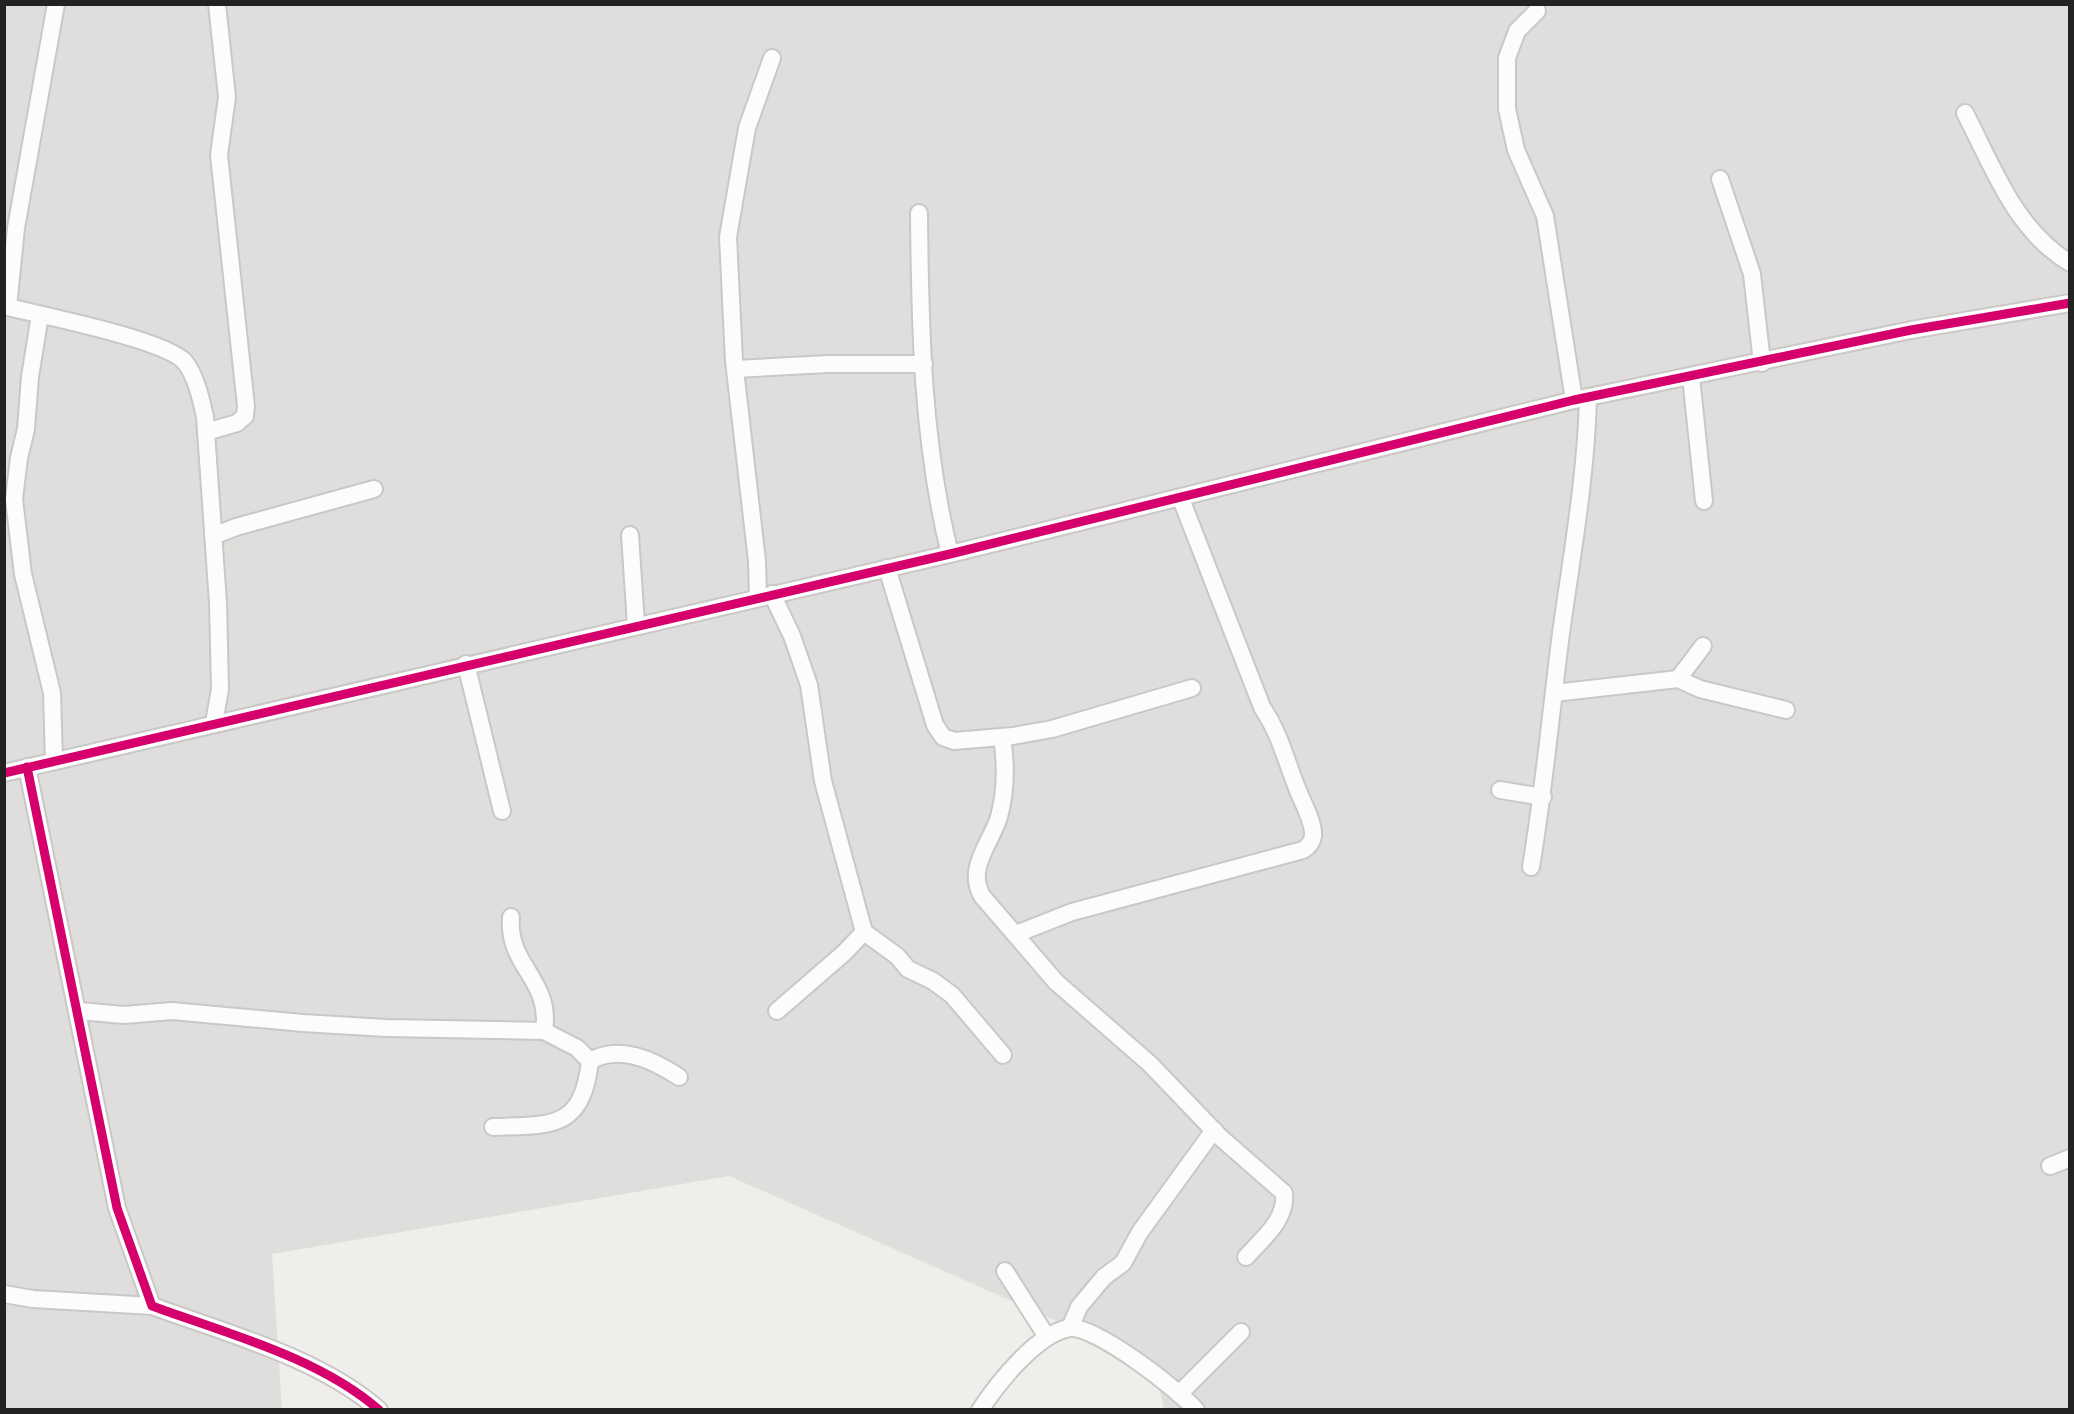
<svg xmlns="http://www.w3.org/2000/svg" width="2074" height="1414" font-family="Karla,sans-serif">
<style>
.residential{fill:#dfdedc}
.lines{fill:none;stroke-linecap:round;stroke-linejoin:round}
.street-casing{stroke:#c9c8c7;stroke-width:20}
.street{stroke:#fdfcfc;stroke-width:16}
.cycleway-casing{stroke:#fff;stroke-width:13}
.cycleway{stroke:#d6006c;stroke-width:9}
</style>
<rect width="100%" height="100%" fill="#f0eeeb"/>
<polygon class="residential" points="5,5 2069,5 2069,1409 1164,1409 1154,1364 729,1176 272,1254 282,1409 5,1410"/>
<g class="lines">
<defs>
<g id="street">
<polyline points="1537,11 1517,31 1507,58 1507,109 1516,150 1545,216 1574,400"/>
<path d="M1965 113C1993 167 2015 230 2070 263"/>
<polyline points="1720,179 1752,274 1762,363"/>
<path d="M919 213C920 328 922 442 950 554"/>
<path d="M4 306C40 315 162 339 184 361 196 375 201 399 205 417L218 603 220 689 214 723"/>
<polyline points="8,307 16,228 56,4"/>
<polyline points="40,315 30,377 26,429 19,458 14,499 23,574 52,693 54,761"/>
<polyline points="735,369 828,364 924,364"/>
<polyline points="1691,377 1704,501"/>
<polyline points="206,432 237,423 245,416 246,406 219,155 227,97 217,4"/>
<polyline points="630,535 636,625"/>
<polyline points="213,536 236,527 374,489"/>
<polyline points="887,568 935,725 943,737 954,741 1013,736 1052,729 1192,688"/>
<polyline points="772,594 792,636 809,685 823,781 864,932 897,956 908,969 933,981 952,995 1003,1055"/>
<polyline points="758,598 757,561 734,361 728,237 747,128 772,58"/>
<polyline points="466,664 502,811"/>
<polyline points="1678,679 1703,646"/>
<polyline points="1554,693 1678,679 1700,689 1786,710"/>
<path d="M1002 737C1006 763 1006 791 999 817 991 843 966 868 982 896L1056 982 1150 1064 1220 1137 1284 1193C1287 1220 1262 1239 1246 1257"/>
<path d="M27 767 117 1208 152 1306C226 1333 320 1358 379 1410"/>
<polyline points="4,773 950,554 1574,400 1911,330 2070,303"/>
<polyline points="1500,790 1543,797"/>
<path d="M1531 867C1544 789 1551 711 1561 633 1572 554 1586 477 1588 398"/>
<path d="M511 917C507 967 552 979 544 1031"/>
<path d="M1016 934 1072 912 1303 850C1308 847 1312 843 1313 836 1314 821 1302 802 1297 788 1285 758 1280 734 1262 707L1181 499"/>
<polyline points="79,1011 124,1015 172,1011 303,1023 386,1028 544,1031 577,1048 590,1061"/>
<polyline points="777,1011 844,953 864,932"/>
<path d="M590 1061C620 1044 653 1060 679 1077"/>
<path d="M493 1127C552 1125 582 1130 590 1061"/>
<polyline points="2050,1166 2070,1158"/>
<polyline points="1005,1271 1047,1337"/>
<polyline points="4,1294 33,1299 152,1306"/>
<polyline points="1070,1328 1079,1307 1104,1277 1123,1263 1140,1232 1214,1130"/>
<polyline points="1179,1394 1241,1332"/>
<path d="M980 1410C998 1383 1037 1333 1070 1328 1095 1325 1179 1390 1196 1410"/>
</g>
</defs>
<use href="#street" class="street-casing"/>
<use href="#street" class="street"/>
<defs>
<g id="cycleway">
<path d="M27 767 117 1208 152 1306C226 1333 320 1358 379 1410"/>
<polyline points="4,773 950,554 1574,400 1911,330 2070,303"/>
</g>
</defs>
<use href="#cycleway" class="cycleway-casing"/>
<use href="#cycleway" class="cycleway"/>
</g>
<rect width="2074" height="1414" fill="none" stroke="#222222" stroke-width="12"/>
</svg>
